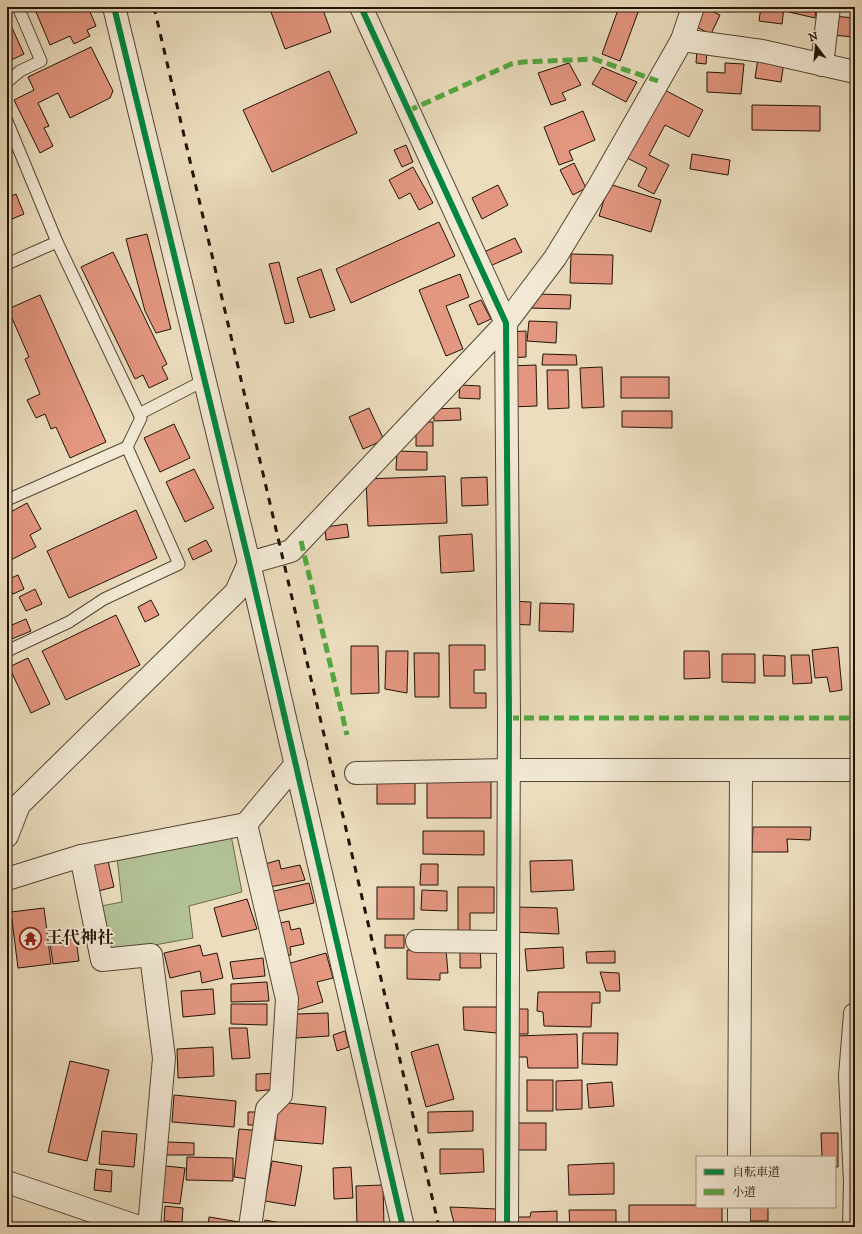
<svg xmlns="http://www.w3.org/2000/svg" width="862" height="1234" font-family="'IM FELL DW Pica','Noto Serif JP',serif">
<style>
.green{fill:#b2c296;stroke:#6a6a4e}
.building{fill:#e39680;stroke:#221206}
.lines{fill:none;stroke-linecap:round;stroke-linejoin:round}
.service-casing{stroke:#544534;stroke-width:13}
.minor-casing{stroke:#544534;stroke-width:24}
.tertiary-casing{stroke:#544534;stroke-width:24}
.service{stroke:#f2e9d5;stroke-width:11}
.minor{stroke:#f2e9d5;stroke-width:22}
.tertiary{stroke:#f2e9d5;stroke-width:22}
.rail{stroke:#221206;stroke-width:3;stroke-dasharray:7 7;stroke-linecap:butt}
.quiet{stroke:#53a840;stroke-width:5;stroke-dasharray:10 5;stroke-linecap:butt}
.cycleway-casing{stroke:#f2e9d5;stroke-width:8}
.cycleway{stroke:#00873e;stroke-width:6}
.labels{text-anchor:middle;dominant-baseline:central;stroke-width:4;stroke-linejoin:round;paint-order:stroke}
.poi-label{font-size:17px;font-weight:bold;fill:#221206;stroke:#f2e9d5;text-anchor:start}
</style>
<rect width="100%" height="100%" fill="#ebddbe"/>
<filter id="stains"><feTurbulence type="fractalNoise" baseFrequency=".005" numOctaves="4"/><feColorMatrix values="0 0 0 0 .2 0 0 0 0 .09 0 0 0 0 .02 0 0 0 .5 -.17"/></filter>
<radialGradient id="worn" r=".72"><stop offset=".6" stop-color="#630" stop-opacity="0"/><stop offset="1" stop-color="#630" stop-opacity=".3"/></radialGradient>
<polygon class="green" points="230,830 242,892 189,906 193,938 105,954 96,907 122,902 117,857"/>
<g class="building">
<polygon points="34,7 88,7 96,26 87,30 90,36 74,44 70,36 50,45"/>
<polygon points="269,7 322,7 331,32 285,49"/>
<polygon points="619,7 640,7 620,61 602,54"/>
<polygon points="703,7 720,15 711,34 690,24"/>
<polygon points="761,7 784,7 782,24 759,21"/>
<polygon points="790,7 816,7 815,18 789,12"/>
<polygon points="832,16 855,18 855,37 831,35"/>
<polygon points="7,17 24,54 7,62"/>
<polygon points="91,47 113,91 110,98 70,118 58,93 38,103 49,126 44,128 53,146 40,153 14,100 34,90 28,77"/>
<polygon points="697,49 707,49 706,64 696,63"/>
<polygon points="758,58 784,62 781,82 755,78"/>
<polygon points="569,63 581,85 562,93 566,100 551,105 538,73"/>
<polygon points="725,63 744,64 741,94 707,92 707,72 725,73"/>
<polygon points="602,67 637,82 626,102 592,84"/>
<polygon points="329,71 357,133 272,172 243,110"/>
<polygon points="657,86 703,110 689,137 665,125 649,155 669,165 654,194 638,186 647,168 621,155"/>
<polygon points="752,105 820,106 820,131 752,130"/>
<polygon points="583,111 595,140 569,151 573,160 559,165 544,127"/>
<polygon points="406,145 413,162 402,167 394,150"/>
<polygon points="692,154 730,160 728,175 690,169"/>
<polygon points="574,163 586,188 573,195 560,170"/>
<polygon points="413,167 433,203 419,210 410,193 399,199 389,180"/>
<polygon points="609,184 661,200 651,232 599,216"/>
<polygon points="498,185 508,205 482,219 472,198"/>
<polygon points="16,194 24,214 12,219 7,207 7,198"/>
<polygon points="439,222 455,256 351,303 336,269"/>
<polygon points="147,234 171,329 156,333 145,311 126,239"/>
<polygon points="515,238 522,252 490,266 484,252"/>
<polygon points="113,252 167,364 162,367 168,379 149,388 143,375 135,379 81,267"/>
<polygon points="571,254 613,255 612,284 570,283"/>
<polygon points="279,262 294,322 285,324 269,264"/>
<polygon points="321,269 335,310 310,318 297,278"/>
<polygon points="460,274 469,297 446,306 463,349 446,356 419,290"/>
<polygon points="537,294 571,295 570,309 527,308"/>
<polygon points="40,295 106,442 70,458 56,427 51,429 45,414 36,418 27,400 40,394 25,359 29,357 8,309"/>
<polygon points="481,300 491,319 478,325 469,305"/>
<polygon points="529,321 557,322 556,343 527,341"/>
<polygon points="526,331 526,357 508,358 509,332"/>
<polygon points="543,354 576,355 577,365 542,365"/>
<polygon points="536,365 537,406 510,407 509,366"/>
<polygon points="602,367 604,407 582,408 580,368"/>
<polygon points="547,370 568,370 569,408 548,409"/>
<rect x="621" y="377" width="48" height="21"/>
<polygon points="460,385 480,386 480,399 459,398"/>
<polygon points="369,408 384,440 363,449 349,417"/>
<polygon points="460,408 461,420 434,421 433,409"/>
<polygon points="622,411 672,411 672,428 622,427"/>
<polygon points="424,422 433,422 433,446 416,446 416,428"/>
<polygon points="174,424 190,458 160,472 144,438"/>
<polygon points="397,451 427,452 427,470 396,470"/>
<polygon points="194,469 214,508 185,522 166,482"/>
<polygon points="445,476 447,523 368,526 366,479"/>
<polygon points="487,477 488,505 462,506 461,478"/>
<polygon points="27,503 41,529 30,535 36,547 7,562 7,514"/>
<polygon points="136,510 157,558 69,598 47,551"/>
<polygon points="347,524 349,537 326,540 325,527"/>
<polygon points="472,534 474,571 441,573 439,536"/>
<polygon points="206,540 212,551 193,560 188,549"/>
<polygon points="18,575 24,589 13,594 7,580"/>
<polygon points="35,589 42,604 26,611 19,597"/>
<polygon points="151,600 159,615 145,622 138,607"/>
<polygon points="511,601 531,602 530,625 510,624"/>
<polygon points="540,603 574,604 573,632 539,631"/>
<polygon points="116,615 140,665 66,700 42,651"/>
<polygon points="26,619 31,631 7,641 7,627"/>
<polygon points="449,645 485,645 485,670 474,670 474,693 486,693 486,708 450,708"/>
<polygon points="351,646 378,646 379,693 351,694"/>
<polygon points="838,647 842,690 830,692 827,677 815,678 812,650"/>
<polygon points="386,651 408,651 407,693 385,689"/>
<polygon points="684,651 709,651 710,678 684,679"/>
<polygon points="414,653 439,653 439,697 415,697"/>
<polygon points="722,654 755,654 755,683 722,682"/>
<polygon points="763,655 785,656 785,676 764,676"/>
<polygon points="791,655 809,655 812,683 793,684"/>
<polygon points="28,658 50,704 31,713 9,667"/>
<rect x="427" y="776" width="64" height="42"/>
<rect x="377" y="778" width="38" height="26"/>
<polygon points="753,827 811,827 810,840 787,839 788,852 752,852"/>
<polygon points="423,831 484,831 484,855 423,854"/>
<polygon points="279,860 281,869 300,865 305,880 270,887 265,864"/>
<polygon points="572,860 574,890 531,892 530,861"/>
<polygon points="108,861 114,887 94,892 88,866"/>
<polygon points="421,864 438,864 438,885 420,885"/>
<polygon points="309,883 314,903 275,912 270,892"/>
<rect x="377" y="887" width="37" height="32"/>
<polygon points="458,887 494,887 494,913 470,913 470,931 458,932"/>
<polygon points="422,890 447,891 447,911 421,910"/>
<polygon points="247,899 257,929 222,937 214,908"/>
<polygon points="515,907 557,908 559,934 514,932"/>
<polygon points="44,908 51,964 18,968 11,912"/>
<polygon points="289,921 291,930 300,928 304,944 290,947 291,955 282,956 275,924"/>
<rect x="385" y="935" width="19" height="13"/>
<polygon points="76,939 79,961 53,964 50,942"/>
<polygon points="200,945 203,956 217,953 223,978 202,983 200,971 170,978 164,953"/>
<polygon points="460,946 480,946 481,968 460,968"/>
<polygon points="563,947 564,968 527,971 525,949"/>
<polygon points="407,950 446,950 448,973 440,973 440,980 407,979"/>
<polygon points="615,951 615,963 587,963 586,952"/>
<polygon points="326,953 333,978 317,982 323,1002 294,1011 280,966"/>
<polygon points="263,958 265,976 233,979 230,962"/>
<polygon points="600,972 619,973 620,991 606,991"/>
<polygon points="267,982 269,1001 231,1002 231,984"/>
<polygon points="213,989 215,1014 183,1017 181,991"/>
<polygon points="538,992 600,992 600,1003 592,1003 591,1027 544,1026 543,1012 537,1011"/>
<polygon points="231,1004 267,1004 267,1025 231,1024"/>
<polygon points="463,1007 498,1007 497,1033 464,1030"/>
<polygon points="510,1009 528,1009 528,1034 509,1034"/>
<polygon points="328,1013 329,1036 296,1038 297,1014"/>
<polygon points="229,1028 247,1028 250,1058 232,1059"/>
<polygon points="345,1031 349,1047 337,1051 333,1035"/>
<polygon points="583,1033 618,1033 617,1065 582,1064"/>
<polygon points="577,1034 578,1068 528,1068 527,1057 515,1057 515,1036"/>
<polygon points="438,1044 454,1099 426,1107 411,1052"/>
<polygon points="213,1047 214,1076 178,1078 177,1049"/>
<polygon points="70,1061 109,1070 87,1161 48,1152"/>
<polygon points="280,1073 280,1089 256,1091 256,1074"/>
<rect x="527" y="1080" width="26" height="31"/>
<polygon points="582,1080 582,1109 556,1110 556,1081"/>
<polygon points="612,1082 614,1106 589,1108 587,1084"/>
<polygon points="174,1095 236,1101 234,1127 172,1122"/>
<polygon points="278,1102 326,1107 323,1144 275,1140"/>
<polygon points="473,1111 473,1131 428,1133 428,1112"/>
<polygon points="248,1112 259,1112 260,1125 248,1125"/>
<rect x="509" y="1123" width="37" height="27"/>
<polygon points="239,1129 261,1131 255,1180 234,1177"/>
<polygon points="102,1131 137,1134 134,1167 99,1164"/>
<polygon points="821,1133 838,1133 838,1167 835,1167 835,1157 822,1157"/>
<polygon points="166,1142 194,1143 194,1155 165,1155"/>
<polygon points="440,1149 483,1149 484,1172 440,1174"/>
<polygon points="187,1157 233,1158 233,1181 186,1180"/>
<polygon points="272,1161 302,1166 295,1206 265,1201"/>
<polygon points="614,1163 614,1194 569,1195 568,1165"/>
<polygon points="165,1166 185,1168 180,1204 161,1202"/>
<polygon points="351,1167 353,1198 334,1199 333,1168"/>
<polygon points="96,1169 112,1171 111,1192 94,1190"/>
<polygon points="383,1185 384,1227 357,1227 356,1186"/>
<polygon points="629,1205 697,1205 697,1207 722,1207 722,1227 629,1227"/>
<polygon points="165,1206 183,1208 182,1222 164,1221"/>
<polygon points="450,1207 497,1209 496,1227 455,1227"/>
<rect x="740" y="1207" width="28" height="14"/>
<polygon points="569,1210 616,1210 616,1227 570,1227"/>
<polygon points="557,1211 557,1227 516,1227 516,1217 530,1217 531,1212"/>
<polygon points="209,1217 251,1224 250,1227 208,1227"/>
<polygon points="265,1220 291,1225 290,1227 263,1227"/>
</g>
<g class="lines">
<defs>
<g id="service">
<polyline points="7,82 20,71 41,61 18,7"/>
<polyline points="7,121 57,242 141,418 127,447 179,564 104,599 69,622 7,651"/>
<polyline points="7,264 57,242"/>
<polyline points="139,414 205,380"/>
<polyline points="7,500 127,447"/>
</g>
<g id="minor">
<polyline points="361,7 506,323 509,718 507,1227"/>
<polyline points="682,40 762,51 855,72"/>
<polyline points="822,65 829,7"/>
<polyline points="356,773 508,770 855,770"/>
<polyline points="246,824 287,999 281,1095 267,1109 250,1227"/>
<polyline points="7,836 19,805 236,592 249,563 291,551 506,323 555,258 599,186 682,40 693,7"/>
<polyline points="81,856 102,960 151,955 164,1058 149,1227"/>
<polyline points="7,879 81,856 246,824 296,764"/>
<polyline points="417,941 508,942"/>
<polyline points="739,1157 741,770"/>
<polyline points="739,1227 739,1207"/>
<polyline points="854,1227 855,1182 850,1076 855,1014"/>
</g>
<g id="tertiary">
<polyline points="114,7 249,563 403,1227"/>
<polyline points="7,1182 139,1227"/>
</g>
</defs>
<use href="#service" class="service-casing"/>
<use href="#minor" class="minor-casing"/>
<use href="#tertiary" class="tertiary-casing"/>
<use href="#service" class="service"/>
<use href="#minor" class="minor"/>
<use href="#tertiary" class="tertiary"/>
<polyline class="rail" points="154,7 439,1227"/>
<g class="quiet">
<polyline points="408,111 511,64 523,62 594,59 658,81"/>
<polyline points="301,541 347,735"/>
<polyline points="509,718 855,718"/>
</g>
<defs>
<g id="cycleway">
<polyline points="114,7 249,563 403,1227"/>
<polyline points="361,7 506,323 509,718 507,1227"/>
</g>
</defs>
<use href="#cycleway" class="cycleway-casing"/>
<use href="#cycleway" class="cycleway"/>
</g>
<defs>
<symbol id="temple-ring" viewBox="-11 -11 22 22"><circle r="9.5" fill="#f2e9d5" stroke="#8f2418" stroke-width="1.5"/><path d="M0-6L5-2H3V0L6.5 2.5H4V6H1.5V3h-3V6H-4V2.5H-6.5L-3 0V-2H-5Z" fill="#8f2418"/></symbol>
</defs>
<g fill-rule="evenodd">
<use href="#temple-ring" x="18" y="926" width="25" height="25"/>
</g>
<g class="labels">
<g class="poi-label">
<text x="46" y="938">王代神社</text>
</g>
</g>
<rect width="862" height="1234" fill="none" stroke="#ebddbe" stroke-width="24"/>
<rect x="8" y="8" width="846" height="1218" fill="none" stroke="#221206" stroke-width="2"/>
<rect x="12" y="12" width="838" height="1210" fill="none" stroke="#221206"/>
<rect x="696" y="1156" width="140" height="52" fill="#f2e9d5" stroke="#9f9382"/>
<rect x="704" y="1169" width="20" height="6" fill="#00873e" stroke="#9f9382"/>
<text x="732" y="1176" font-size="12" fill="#221206">自転車道</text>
<rect x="704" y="1189" width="20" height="6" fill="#53a840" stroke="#9f9382"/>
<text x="732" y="1196" font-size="12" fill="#221206">小道</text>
<g transform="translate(816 46) rotate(344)" stroke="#f2e9d5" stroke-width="3" paint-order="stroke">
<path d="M0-3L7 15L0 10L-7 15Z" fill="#221206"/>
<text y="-6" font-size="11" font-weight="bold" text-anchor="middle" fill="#221206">N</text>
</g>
<rect width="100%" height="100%" filter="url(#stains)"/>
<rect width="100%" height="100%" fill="url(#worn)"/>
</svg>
